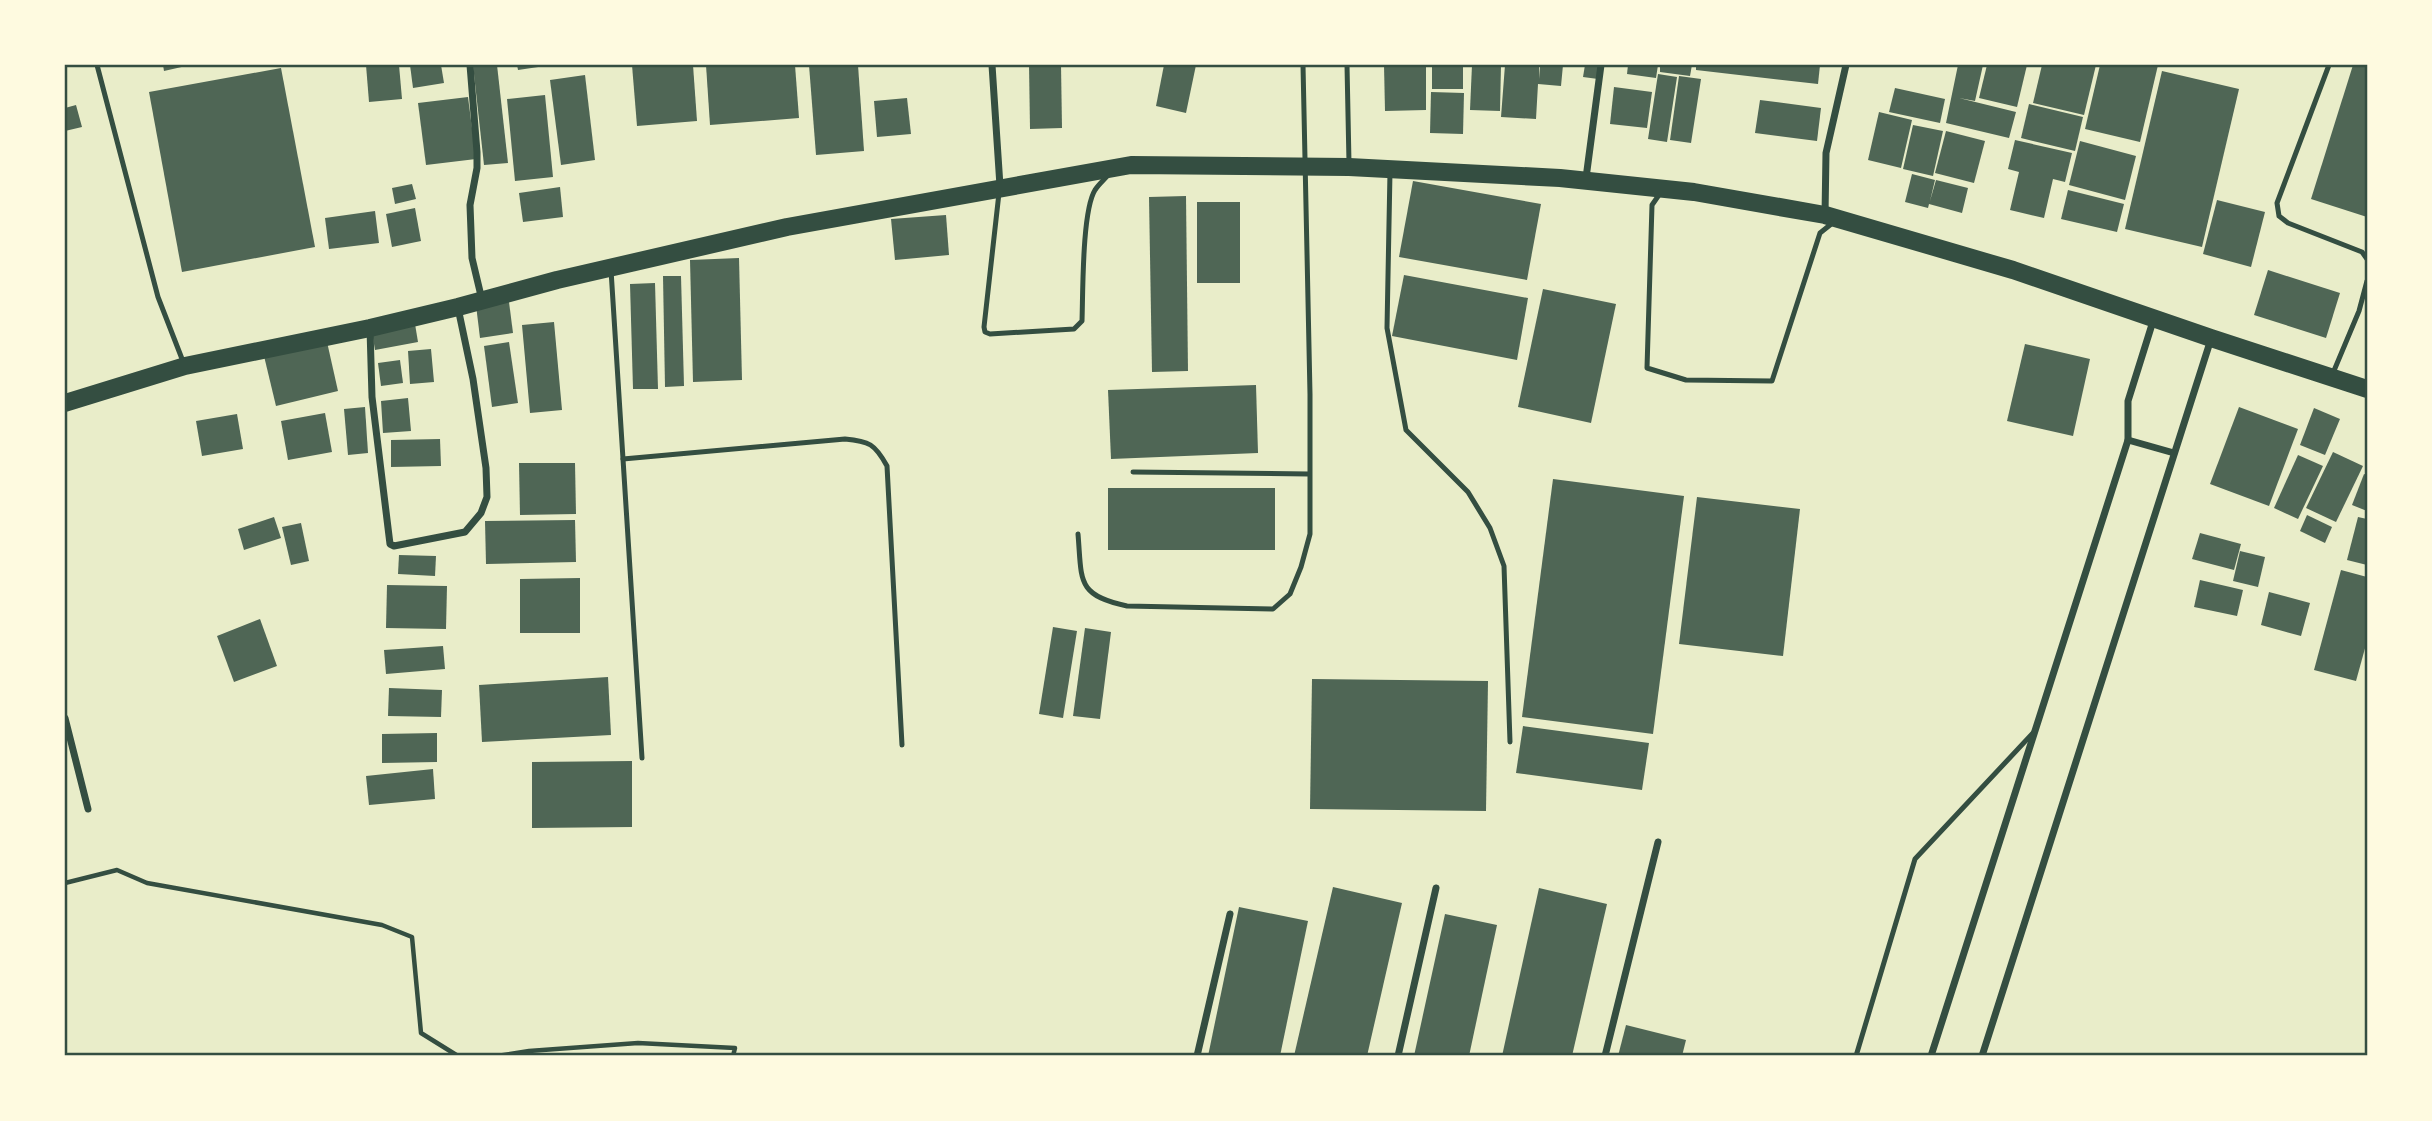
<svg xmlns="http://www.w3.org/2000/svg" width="2432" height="1121" font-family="'Open Sans',sans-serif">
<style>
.building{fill:#4f6655}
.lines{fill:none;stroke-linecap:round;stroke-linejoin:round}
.path{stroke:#344e41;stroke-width:4.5}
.service{stroke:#344e41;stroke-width:5}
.minor{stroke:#344e41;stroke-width:7}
.primary{stroke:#344e41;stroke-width:18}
.neatline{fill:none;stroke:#344e41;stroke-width:2.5}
</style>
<rect width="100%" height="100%" fill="#e9edc9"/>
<g class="building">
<polygon points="163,65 186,65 186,66 164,71"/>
<polygon points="366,65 399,65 402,99 369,102"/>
<polygon points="410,65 441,65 444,83 413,88"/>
<polygon points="473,65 497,65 508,163 484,165"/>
<polygon points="517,65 545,65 545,66 518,70"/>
<polygon points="632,65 693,65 697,121 637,126"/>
<polygon points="706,65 795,65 799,118 710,125"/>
<polygon points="809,65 858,65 864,151 816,155"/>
<polygon points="1029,65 1061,65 1062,128 1030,129"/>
<polygon points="1164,65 1196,65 1186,113 1156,106"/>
<polygon points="1384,65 1426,65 1426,110 1385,111"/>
<rect x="1432" y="65" width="31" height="24"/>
<polygon points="1472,65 1501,65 1500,111 1470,110"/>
<polygon points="1505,65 1539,65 1539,79 1540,65 1563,65 1561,86 1538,84 1536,119 1501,117"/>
<polygon points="1585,65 1600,65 1598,79 1583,77"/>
<polygon points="1628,65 1658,65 1656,78 1627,74"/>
<polygon points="1660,65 1692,65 1690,76 1660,72"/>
<polygon points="1696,65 1820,65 1818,84 1696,70"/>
<polygon points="1958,65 1983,65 1975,101 1959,98 2016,112 2009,138 1946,123"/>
<polygon points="1987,65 2027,65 2017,107 1979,98"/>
<polygon points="2042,65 2096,65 2084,115 2033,103"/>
<polygon points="2100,65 2158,65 2140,142 2085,129"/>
<polygon points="2353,65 2367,65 2367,217 2311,199"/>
<polygon points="281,68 315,247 182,272 149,92"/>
<polygon points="2162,71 2239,89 2202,247 2125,229"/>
<polygon points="1658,74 1677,77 1667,142 1648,139"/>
<polygon points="585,75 595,160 561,165 550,80"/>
<polygon points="1679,76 1701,79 1691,143 1670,140"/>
<polygon points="1614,87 1652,92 1647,128 1610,124"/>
<polygon points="1895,88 1945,99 1940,123 1889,112"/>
<polygon points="1431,92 1464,93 1463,134 1430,133"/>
<polygon points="545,95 553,177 515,181 507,99"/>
<polygon points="468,97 476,159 426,165 418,103"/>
<polygon points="907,98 911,134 877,137 874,101"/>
<polygon points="1760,100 1821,108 1817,141 1755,133"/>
<polygon points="2029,104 2083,117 2075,151 2021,138"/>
<polygon points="76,105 82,127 65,131 65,108"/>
<polygon points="1879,112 1912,120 1901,168 1868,160"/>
<polygon points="1913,125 1943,131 1933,176 1903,169"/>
<polygon points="1946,131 1985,141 1974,183 1935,173"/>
<polygon points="2015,140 2072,153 2065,182 2053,179 2044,218 2010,210 2019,172 2008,169"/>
<polygon points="2080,141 2136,156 2125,200 2069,185"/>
<polygon points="1912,174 1935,180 1930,201 1936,180 1968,188 1962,213 1929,204 1928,208 1905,202"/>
<polygon points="1413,181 1541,204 1527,280 1399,257"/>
<polygon points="412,184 416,199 395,204 392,188"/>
<polygon points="560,187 563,217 523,222 519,193"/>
<polygon points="2068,190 2124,204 2117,232 2061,219"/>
<polygon points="1186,196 1188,371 1152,372 1149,197"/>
<polygon points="2217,200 2265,212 2251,267 2203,254"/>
<rect x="1197" y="202" width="43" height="81"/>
<polygon points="415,208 421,241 392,247 386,214"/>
<polygon points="375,211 379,243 329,249 325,218"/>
<polygon points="946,215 949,255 895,260 891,219"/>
<polygon points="739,258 742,380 693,382 690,260"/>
<polygon points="2268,270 2340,293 2326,338 2254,315"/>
<polygon points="1404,275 1528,298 1517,360 1392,336"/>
<polygon points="663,276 681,276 684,386 665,387"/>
<polygon points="655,283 658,389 633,389 630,284"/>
<polygon points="1543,289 1616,304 1591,423 1518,407"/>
<polygon points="509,302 513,333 480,338 476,305"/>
<polygon points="554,322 562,410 530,413 522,325"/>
<polygon points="415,324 418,342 375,350 372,332"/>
<polygon points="327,342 338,391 276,406 264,356"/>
<polygon points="509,342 518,403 492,407 484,346"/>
<polygon points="2025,344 2090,359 2073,436 2007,421"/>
<polygon points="431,349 434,382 410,384 408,351"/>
<polygon points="400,360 403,383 381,386 378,363"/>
<polygon points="1256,385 1258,453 1111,459 1108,390"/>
<polygon points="408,398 411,431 383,433 381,401"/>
<polygon points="365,407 368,453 348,455 344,409"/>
<polygon points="2239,407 2298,429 2269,506 2210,484"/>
<polygon points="2314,408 2340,419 2325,455 2300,445"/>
<polygon points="325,413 332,452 288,460 281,421"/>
<polygon points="237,414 243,449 202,456 196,421"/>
<polygon points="440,439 441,466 391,467 391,440"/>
<polygon points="2333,452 2363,466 2336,522 2306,508"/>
<polygon points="2298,455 2323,466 2298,519 2274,508"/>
<polygon points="519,463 575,463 576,514 520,515"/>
<polygon points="2364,474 2367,475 2367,511 2352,505"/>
<polygon points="1553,479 1684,496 1653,734 1522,717"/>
<rect x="1108" y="488" width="167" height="62"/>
<polygon points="1697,497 1800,509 1783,656 1679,644"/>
<polygon points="2307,515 2332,527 2325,543 2300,531"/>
<polygon points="274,517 281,538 244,550 238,529"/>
<polygon points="2358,517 2367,519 2367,565 2347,560"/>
<polygon points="575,520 576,562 486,564 485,521"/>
<polygon points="301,523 309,561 291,565 282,527"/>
<polygon points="2200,533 2241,544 2234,570 2192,559"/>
<polygon points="2240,551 2265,557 2258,587 2233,581"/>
<polygon points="399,555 436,556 435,576 398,574"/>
<polygon points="2341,570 2367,577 2367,641 2356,681 2314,670"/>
<polygon points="580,578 580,633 520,633 520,579"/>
<polygon points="2200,580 2243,590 2237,616 2194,607"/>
<polygon points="387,585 447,586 446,629 386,628"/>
<polygon points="2269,592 2310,603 2301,636 2261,625"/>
<polygon points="260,619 277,666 234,682 217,636"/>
<polygon points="1053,627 1077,631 1063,718 1039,714"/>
<polygon points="1085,628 1111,632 1100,719 1073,716"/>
<polygon points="443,646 445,669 386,674 384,650"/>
<polygon points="608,677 611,735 482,742 479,685"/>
<polygon points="1312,679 1488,681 1486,811 1310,809"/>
<polygon points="389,688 442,690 441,717 388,716"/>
<polygon points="1523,726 1649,743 1642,790 1516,773"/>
<polygon points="437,733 437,762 382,763 382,734"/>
<polygon points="632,761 632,827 532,828 532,762"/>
<polygon points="433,769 435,799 369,805 366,776"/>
<polygon points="1333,887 1402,903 1367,1056 1294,1056"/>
<polygon points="1539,888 1607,904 1572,1056 1502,1056"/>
<polygon points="1239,907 1308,921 1280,1056 1208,1056"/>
<polygon points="1445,914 1497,925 1469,1056 1414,1056"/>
<polygon points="1626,1025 1686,1040 1682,1056 1618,1056"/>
</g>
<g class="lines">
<g class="path">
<polyline points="65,883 117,870 147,883 382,925 412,937 421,1033 458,1056"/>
<polyline points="497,1056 529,1051 638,1043 735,1048 733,1056"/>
</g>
<g class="service">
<polyline points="97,65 158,297 184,364"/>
<polyline points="1347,65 1349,163"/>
<polyline points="2329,65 2277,203 2279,216 2288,223 2362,252 2367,259"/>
<polyline points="1390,172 1387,328 1406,430 1468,492 1490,528 1504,566 1510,742"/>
<polyline points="1661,192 1652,205 1647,368 1686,380 1772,381 1820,233 1835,221"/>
<path d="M999 193 984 327 985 332 990 334 1074 329 1082 321C1083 293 1082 211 1095 190 1099 184 1105 179 1110 173"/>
<polyline points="611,270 642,758"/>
<polyline points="2333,373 2359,311 2367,281"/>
<path d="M623 459 845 439C869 441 875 444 887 466L902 745"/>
<polyline points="1133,472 1309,474"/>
<path d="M1078 534C1082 581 1076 595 1127 606L1273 609 1290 594 1301 567 1310 534V394L1303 65"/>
<polyline points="1856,1056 1915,859 2033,733"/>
</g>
<g class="minor">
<polyline points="470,65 477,152 477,168 470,205 472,258 482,300"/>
<polyline points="992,65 1000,186"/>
<polyline points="1586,178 1601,65"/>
<polyline points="1825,215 1826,153 1846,65"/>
<polyline points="370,329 372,397 390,544 394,546 465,532 481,513 487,497 486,468 473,379 458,308"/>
<polyline points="2128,440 2174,453"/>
<polyline points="65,718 88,809"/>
<polyline points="1197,1056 1230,914"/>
<polyline points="1398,1056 1436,888"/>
<polyline points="1605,1056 1658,842"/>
<polyline points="1931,1056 2128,440 2128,401 2154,318"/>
<polyline points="1982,1056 2211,339"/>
</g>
<polyline class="primary" points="65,403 185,366 370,328 458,307 557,280 787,227 1131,165 1349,167 1560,178 1694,192 1825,215 2013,270 2211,338 2367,389"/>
</g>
<rect width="2432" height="1121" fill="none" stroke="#fefae0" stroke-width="133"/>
<rect x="66" y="66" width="2300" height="988" class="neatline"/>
</svg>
